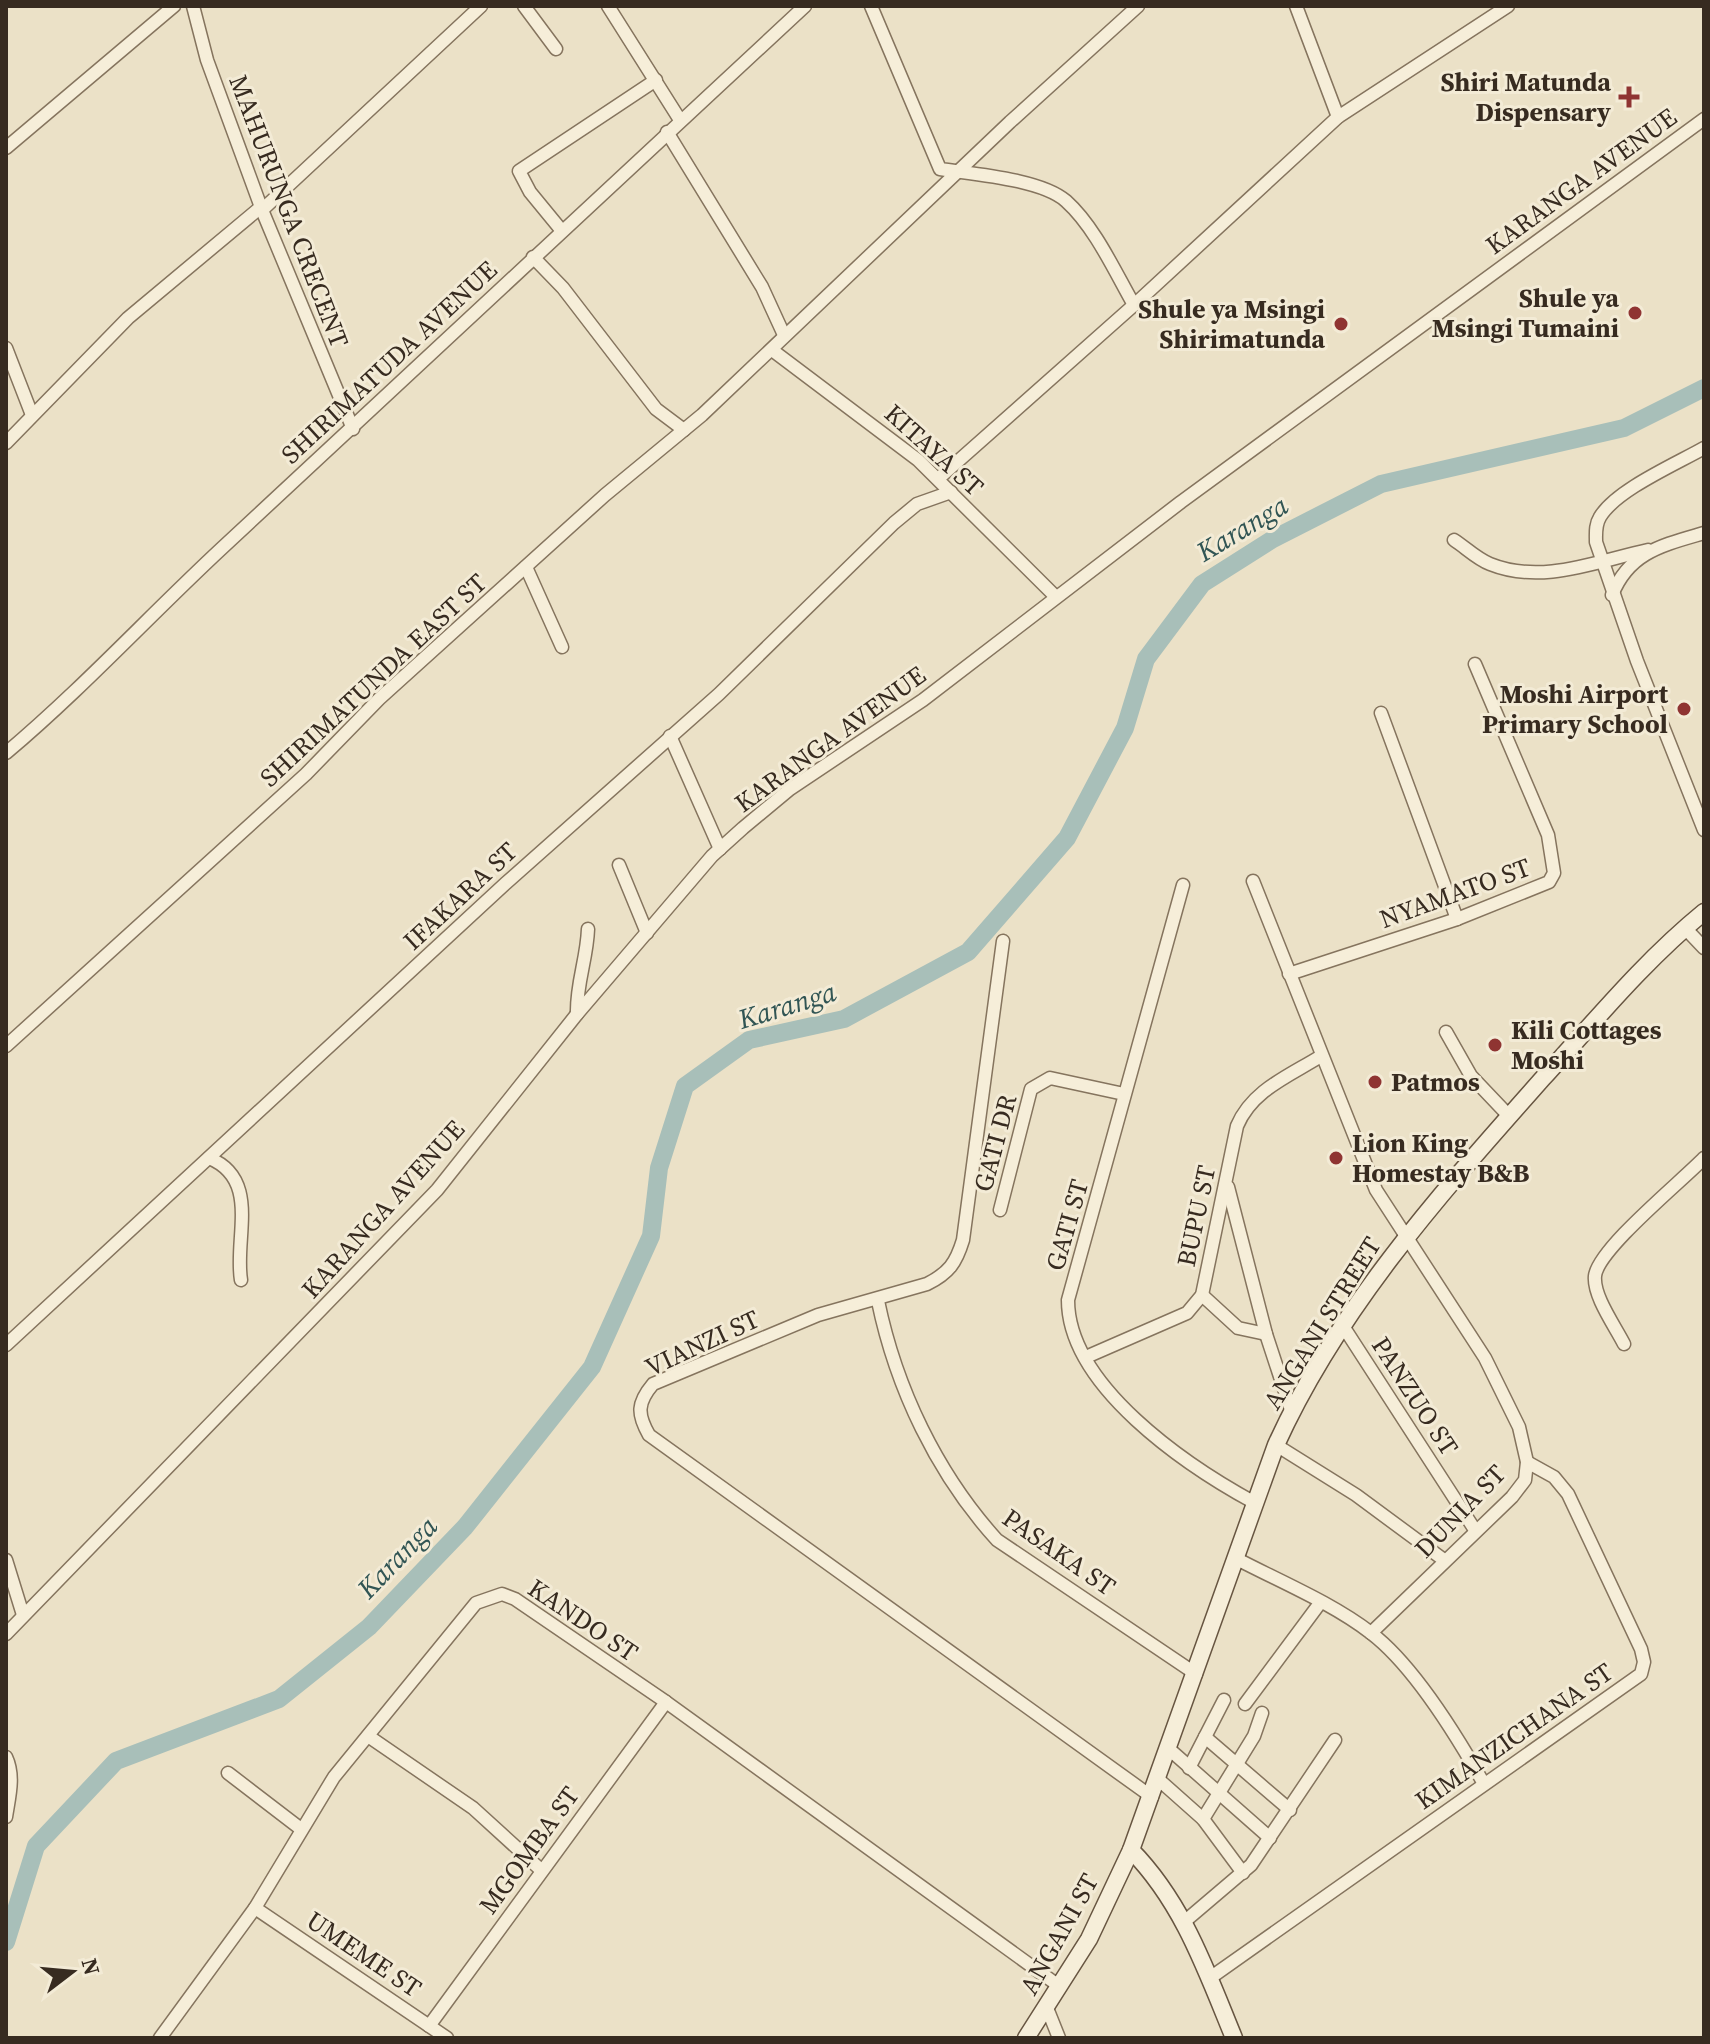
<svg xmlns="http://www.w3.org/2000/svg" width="1710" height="2044" font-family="'Source Serif 4',serif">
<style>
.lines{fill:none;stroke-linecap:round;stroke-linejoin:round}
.river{stroke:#a8bfb9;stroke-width:18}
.street-casing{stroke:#85745e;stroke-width:15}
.secondary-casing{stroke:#675541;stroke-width:19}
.street{stroke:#f6eed9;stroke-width:12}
.secondary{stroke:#f6eed9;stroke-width:16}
.poi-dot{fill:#8f3432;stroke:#f3ebd6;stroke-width:3}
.labels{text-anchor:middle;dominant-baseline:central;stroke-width:6;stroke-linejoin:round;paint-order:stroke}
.poi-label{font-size:26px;font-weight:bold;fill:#372b20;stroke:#f3ebd6;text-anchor:end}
.street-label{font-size:26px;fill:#372b20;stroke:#f3ebd6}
.water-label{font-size:28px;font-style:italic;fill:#315554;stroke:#f3ebd6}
</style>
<rect width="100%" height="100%" fill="#ebe1c7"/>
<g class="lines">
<polyline class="river" points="6,1942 36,1846 116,1761 279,1699 369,1627 465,1527 592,1367 651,1236 659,1168 685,1086 749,1040 844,1019 968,952 1067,838 1125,728 1146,659 1202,584 1273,539 1381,484 1624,428 1704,388"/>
<defs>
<g id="street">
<polyline points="193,6 207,60 262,210 353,429"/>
<polyline points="524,6 556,49"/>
<polyline points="608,6 680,120"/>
<path d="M871 6 940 169C972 174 1041 179 1066 201 1095 227 1115 272 1134 305"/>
<polyline points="1296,6 1338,117"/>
<polyline points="667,132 762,287 784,335"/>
<polyline points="6,148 174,6"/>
<polyline points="262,210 481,6"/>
<polyline points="562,231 530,192 519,171 656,80"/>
<polyline points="533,257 563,288 656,409 684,430"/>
<polyline points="6,348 32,415"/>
<polyline points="772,350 918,460 1055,596"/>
<polyline points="6,443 128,318 261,207"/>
<path d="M1704 448C1676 464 1616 490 1600 517 1595 525 1596 533 1596 542L1637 661 1704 830"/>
<polyline points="939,478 1134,305 1338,117 1508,6"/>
<path d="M1454 540C1465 547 1477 559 1490 564 1542 585 1597 561 1648 550"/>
<polyline points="526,567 562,647"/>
<path d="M1612 595C1629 552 1663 545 1704 533"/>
<polyline points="1381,713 1457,919"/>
<polyline points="670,736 720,849"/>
<path d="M6 753C82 689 148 617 221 549 416 369 610 187 805 6"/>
<polyline points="619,865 647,933"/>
<polyline points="1253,881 1376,1190 1485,1358 1519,1427 1527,1462 1525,1480 1512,1497 1371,1633"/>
<path d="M1183 885 1068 1300C1068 1386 1187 1466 1255 1503"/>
<polyline points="1685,928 1704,948"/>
<path d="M1003 941 963 1240C956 1263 949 1273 927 1284L818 1315 653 1384C637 1403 637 1414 649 1435L1152 1797"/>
<polyline points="1289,974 1457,919 1549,882 1554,873 1548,835 1475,664"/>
<path d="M577 1014C576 984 587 959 588 929"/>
<polyline points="1446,1032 1471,1076 1509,1116"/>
<polyline points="6,1046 306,774 379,699 605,495 702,415 1010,122 1138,6"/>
<path d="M209 1158C261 1179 234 1238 241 1280"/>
<polyline points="1228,1187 1266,1334 1291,1410"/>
<polyline points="1000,1210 1031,1089 1050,1078 1124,1094"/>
<polyline points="1202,1295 1238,1328 1266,1334"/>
<path d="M878 1301C896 1388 937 1474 997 1540L1196 1674"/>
<polyline points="1343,1326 1475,1530"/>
<path d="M1624 1344C1615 1326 1593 1296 1595 1276 1598 1249 1682 1181 1704 1158"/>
<polyline points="6,1345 506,883 719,694 894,523 917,504 951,492"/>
<path d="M1086 1357 1187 1313 1202 1295 1237 1126C1252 1090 1289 1076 1321 1056"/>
<polyline points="1276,1445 1356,1495 1444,1560"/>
<path d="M1237 1559C1281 1582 1332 1603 1371 1633 1413 1665 1458 1738 1484 1784"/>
<polyline points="6,1560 23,1615"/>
<polyline points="6,1634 437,1190 577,1014 712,856 743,828 790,789 923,700 1181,502 1704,119"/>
<polyline points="1245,1704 1320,1603"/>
<polyline points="368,1736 473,1808 541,1870"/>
<polyline points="1205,1737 1290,1810"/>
<polyline points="1169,1749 1270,1838"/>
<path d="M6 1757C15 1776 9 1797 6 1817"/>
<polyline points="1189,1768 1224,1700"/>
<polyline points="228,1773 301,1829"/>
<polyline points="1158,1779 1203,1819 1243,1873"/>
<polyline points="1203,1819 1254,1736 1262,1713"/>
<polyline points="255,1908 447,2038"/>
<polyline points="1184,1922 1251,1865 1335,1740"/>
<polyline points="1210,1978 1641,1674 1644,1662 1641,1649 1568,1494 1554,1477 1527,1462"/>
<polyline points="1047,2008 1059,2038"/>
<polyline points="429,2026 666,1702"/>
<polyline points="160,2038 255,1908 334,1777 476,1603 502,1594 515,1599 666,1702 1059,1986"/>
</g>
<g id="secondary">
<path d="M1131 1850C1183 1903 1206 1970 1234 2038"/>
<path d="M1026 2038 1089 1939 1131 1850 1276 1445C1339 1306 1443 1191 1543 1078 1595 1021 1644 961 1704 912"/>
</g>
</defs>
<use href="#street" class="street-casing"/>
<use href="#secondary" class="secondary-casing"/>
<use href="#street" class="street"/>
<use href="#secondary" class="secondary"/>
</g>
<g class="poi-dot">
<path d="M1625 85h8v8h8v8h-8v8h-8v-8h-8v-8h8z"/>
<circle cx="1635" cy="313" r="8"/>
<circle cx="1341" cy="324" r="8"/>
<circle cx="1684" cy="709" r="8"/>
<circle cx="1495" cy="1045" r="8"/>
<circle cx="1375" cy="1082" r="8"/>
<circle cx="1336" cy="1158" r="8"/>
</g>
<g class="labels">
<g class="poi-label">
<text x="1611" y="82">Shiri Matunda<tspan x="1611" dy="30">Dispensary</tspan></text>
<text x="1619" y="298">Shule ya<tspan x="1619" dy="30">Msingi Tumaini</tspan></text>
<text x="1325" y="309">Shule ya Msingi<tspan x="1325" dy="30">Shirimatunda</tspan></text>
<text x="1668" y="694">Moshi Airport<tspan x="1668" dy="30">Primary School</tspan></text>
<text x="1511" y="1030" text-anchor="start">Kili Cottages<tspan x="1511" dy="30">Moshi</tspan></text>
<text x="1391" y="1082" text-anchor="start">Patmos</text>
<text x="1352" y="1143" text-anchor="start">Lion King<tspan x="1352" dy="30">Homestay B&amp;B</tspan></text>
</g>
<g class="street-label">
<text transform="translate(1581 181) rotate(-36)">KARANGA AVENUE</text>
<text transform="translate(289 211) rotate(69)">MAHURUNGA CRECENT</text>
<text transform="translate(389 362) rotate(-43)">SHIRIMATUDA AVENUE</text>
<text transform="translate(934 450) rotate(42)">KITAYA ST</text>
<text transform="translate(373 680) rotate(-43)">SHIRIMATUNDA EAST ST</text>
<text transform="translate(830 739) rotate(-36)">KARANGA AVENUE</text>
<text transform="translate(1455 893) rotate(-20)">NYAMATO ST</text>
<text transform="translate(460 896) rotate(-43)">IFAKARA ST</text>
<text transform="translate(995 1143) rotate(-75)">GATI DR</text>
<text transform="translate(383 1209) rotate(-48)">KARANGA AVENUE</text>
<text transform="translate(1196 1216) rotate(-78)">BUPU ST</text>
<text transform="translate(1067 1225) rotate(-74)">GATI ST</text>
<text transform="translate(1322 1323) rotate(-58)">ANGANI STREET</text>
<text transform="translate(702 1343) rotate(-25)">VIANZI ST</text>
<text transform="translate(1415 1396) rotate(57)">PANZUO ST</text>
<text transform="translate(1460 1511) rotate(-46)">DUNIA ST</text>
<text transform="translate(1059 1552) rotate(35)">PASAKA ST</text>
<text transform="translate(583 1620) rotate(34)">KANDO ST</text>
<text transform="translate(1514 1736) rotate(-35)">KIMANZICHANA ST</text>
<text transform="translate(529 1850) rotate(-54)">MGOMBA ST</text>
<text transform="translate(1059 1934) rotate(-61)">ANGANI ST</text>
<text transform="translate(364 1954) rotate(34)">UMEME ST</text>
</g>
<g class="water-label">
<text transform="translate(1242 528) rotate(-31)">Karanga</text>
<text transform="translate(787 1005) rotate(-17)">Karanga</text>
<text transform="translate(397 1557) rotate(-46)">Karanga</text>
</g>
</g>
<rect width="1710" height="2044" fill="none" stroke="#372b20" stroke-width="16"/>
<g transform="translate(72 1972) rotate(74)" stroke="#f3ebd6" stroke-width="6" paint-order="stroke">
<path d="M0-6L14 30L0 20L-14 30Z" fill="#372b20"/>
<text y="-12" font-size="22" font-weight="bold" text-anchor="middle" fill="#372b20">N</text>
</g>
</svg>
